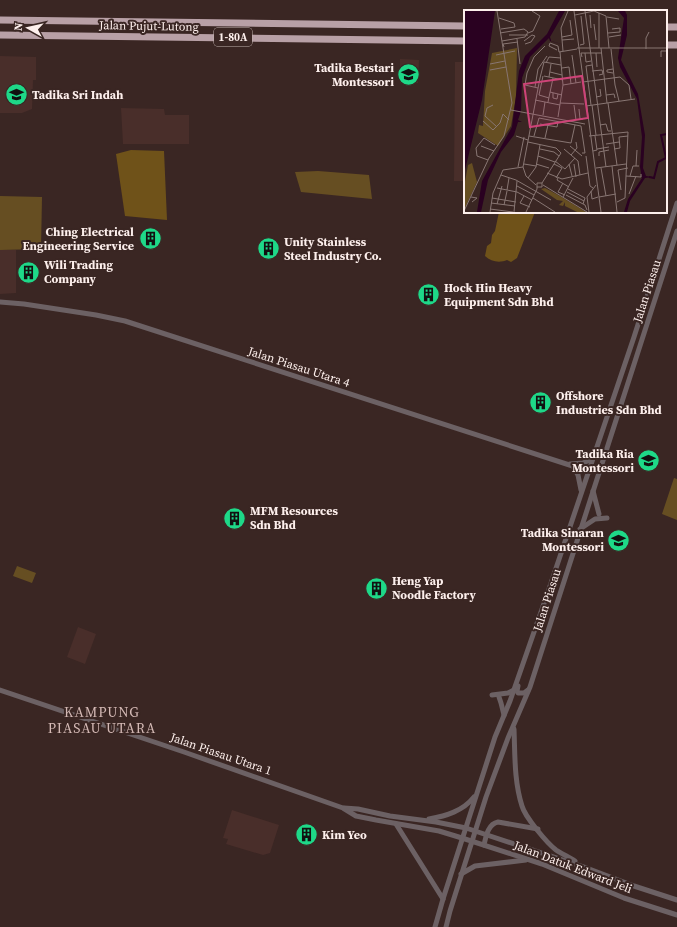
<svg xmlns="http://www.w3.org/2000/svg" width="677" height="927" font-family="'Source Serif 4',serif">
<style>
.built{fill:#492e2a}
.green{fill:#664e22}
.forest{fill:#6f5219}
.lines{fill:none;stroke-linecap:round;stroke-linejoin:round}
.tertiary{stroke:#6c6164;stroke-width:5}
.trunk{stroke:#b8a0a6;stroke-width:7}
.labels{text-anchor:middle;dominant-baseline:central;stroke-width:4;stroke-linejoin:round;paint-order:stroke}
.shield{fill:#3a2623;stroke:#c2b3b0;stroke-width:1}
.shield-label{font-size:11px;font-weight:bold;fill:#fdefec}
.street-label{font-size:12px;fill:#fdefec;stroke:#3a2623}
.poi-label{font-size:12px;font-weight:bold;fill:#fdefec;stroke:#3a2623;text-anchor:start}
.quarter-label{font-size:14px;letter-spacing:1px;fill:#d4b9b5;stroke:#3a2623}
.inset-river{fill:none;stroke:#2a0121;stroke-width:2}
.inset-road{fill:none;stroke:#887673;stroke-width:1}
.view{fill:#ce4378;fill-opacity:0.15;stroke:#ce4378;stroke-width:2}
.inset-edge{fill:none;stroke:#fdefec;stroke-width:2}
</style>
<rect width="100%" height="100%" fill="#3a2623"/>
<g class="built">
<polygon points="0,56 36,57 36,80 33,80 32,109 22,113 0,113"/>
<polygon points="400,59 419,60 418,83 400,83"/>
<polygon points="455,62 465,62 465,181 454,181"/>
<polygon points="121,108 164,109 165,115 189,115 189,144 123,144"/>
<polygon points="0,250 16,250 16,293 0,294"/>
<polygon points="78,627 96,634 85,664 67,657"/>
<polygon points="232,810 279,825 270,853 263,855 226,844 228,839 223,838"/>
</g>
<g class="green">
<polygon points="318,171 369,175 372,199 301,192 295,172"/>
<polygon points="0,196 42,197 41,249 0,250"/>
<polygon points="674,478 677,479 677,520 662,514"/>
<polygon points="17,566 36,573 32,583 13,576"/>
</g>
<g class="forest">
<polygon points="131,150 164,151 167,220 125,216 116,154"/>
<path d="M499 212H535L517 258 511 262 507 260C500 263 491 262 485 256L487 246 491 243 492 235 495 231Z"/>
</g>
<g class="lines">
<g class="tertiary">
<polyline points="0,302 24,304 96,315 125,321 588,471"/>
<polyline points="570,464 583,463 592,459"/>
<polyline points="573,466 578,475 581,490"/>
<polyline points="588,471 600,467"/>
<polyline points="593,491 599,514"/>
<polyline points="580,529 595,519 607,518"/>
<polyline points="518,686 517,691 518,693 524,693 528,690"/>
<polyline points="0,690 184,752 343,808 356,816 376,820 439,831 462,838 542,864 624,898 677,915"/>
<polyline points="492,695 508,693 514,690"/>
<polyline points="499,697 501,703 504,715"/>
<path d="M514 729C515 754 514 781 522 806 525 817 547 843 556 850 562 854 569 857 575 861"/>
<polyline points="344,808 358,809 390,816 436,822 466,828 584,867 634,886 677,900"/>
<path d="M429 819C446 816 463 811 474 797"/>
<polyline points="396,824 443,899"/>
<path d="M484 845C486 836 488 824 498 822L538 829"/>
<polyline points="461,874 475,866 526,860"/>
<polyline points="435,927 443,899 495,737 510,701 549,589 634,337 677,203"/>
<polyline points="446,927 450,911 486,797 508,738 530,687 677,231"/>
</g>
<g class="trunk">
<polyline points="0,20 465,26"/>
<polyline points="666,27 677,27"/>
<polyline points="0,35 465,41"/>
<polyline points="666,45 677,45"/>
</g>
</g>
<defs>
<symbol id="school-disc" viewBox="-11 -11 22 22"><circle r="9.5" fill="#1ed888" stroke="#3a2623"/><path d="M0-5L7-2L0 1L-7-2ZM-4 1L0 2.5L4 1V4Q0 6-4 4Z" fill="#111"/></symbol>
<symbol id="building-disc" viewBox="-11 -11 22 22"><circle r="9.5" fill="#1ed888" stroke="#3a2623"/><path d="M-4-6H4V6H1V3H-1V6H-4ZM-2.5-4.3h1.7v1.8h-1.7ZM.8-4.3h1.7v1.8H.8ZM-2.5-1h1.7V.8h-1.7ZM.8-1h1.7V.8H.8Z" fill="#111"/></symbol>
</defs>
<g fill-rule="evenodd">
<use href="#school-disc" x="396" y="62" width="25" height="25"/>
<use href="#school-disc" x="4" y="82" width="25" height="25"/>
<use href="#building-disc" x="138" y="226" width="25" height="25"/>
<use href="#building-disc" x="256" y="236" width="25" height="25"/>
<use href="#building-disc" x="16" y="260" width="25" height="25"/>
<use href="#building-disc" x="416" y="282" width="25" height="25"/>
<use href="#building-disc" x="528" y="390" width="25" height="25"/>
<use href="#school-disc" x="636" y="448" width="25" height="25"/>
<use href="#building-disc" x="222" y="506" width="25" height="25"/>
<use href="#school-disc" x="606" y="528" width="25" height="25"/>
<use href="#building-disc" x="364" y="576" width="25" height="25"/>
<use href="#building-disc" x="294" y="822" width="25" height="25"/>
</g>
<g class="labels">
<rect class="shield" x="214" y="28" width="38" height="18" rx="3"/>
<g class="shield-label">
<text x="233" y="37">1-80A</text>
</g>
<g class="street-label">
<text transform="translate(149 26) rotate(1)">Jalan Pujut-Lutong</text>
<text transform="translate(647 291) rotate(-72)">Jalan Piasau</text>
<text transform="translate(299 367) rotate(18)">Jalan Piasau Utara 4</text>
<text transform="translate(547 600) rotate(-72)">Jalan Piasau</text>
<text transform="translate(221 754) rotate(19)">Jalan Piasau Utara 1</text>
<text transform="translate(573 867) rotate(21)">Jalan Datuk Edward Jeli</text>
</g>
<g class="poi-label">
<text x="394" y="68" text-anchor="end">Tadika Bestari<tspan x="394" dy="14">Montessori</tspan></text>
<text x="32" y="95">Tadika Sri Indah</text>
<text x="134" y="232" text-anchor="end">Ching Electrical<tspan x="134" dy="14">Engineering Service</tspan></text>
<text x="284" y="242">Unity Stainless<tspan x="284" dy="14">Steel Industry Co.</tspan></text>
<text x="44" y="265">Wili Trading<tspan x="44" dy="14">Company</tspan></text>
<text x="444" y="288">Hock Hin Heavy<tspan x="444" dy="14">Equipment Sdn Bhd</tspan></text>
<text x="556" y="396">Offshore<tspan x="556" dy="14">Industries Sdn Bhd</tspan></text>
<text x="634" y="454" text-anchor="end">Tadika Ria<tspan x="634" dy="14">Montessori</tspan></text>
<text x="250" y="511">MFM Resources<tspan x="250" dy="14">Sdn Bhd</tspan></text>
<text x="604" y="533" text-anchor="end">Tadika Sinaran<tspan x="604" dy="14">Montessori</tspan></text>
<text x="392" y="581">Heng Yap<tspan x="392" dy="14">Noodle Factory</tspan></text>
<text x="322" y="835">Kim Yeo</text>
</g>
<g class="quarter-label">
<text x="102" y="712">KAMPUNG<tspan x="102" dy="16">PIASAU UTARA</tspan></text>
</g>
</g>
<g transform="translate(464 10)">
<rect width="203" height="203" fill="#3a2623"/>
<path d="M53 38 52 87 47 116 34 136 14 123 15 115 19 116 21 81 28 43ZM8 153 13 172 0 200V177L4 155ZM81 178 94 185 122 202H113L101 196V192L99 196 95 195 99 191 93 190 77 179Z" fill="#664e22"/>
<path d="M0 1H31L18 90 0 164ZM95 1H101L86 27 87 30V31L101 35 86 31 85 28 66 47 58 68 57 101 54 110 58 112H54L50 125 37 142 24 170 17 202H13L18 171 48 117 55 61 61 46 83 24ZM136 1H161L163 5V25L157 50 174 84 181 125 179 158 182 166 189 167 181 168 166 191 163 202H160L164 189 178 168 176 157 178 127 173 89 156 57 154 48 160 8 154 1Z" fill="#2a0121"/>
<path class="inset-river" d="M185 167 190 168 194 152 202 148 197 125 203 124"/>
<path class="inset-road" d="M110 1 137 202M121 1 126 38M135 3V38M111 5 130 1 142 6 145 38M126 5 127 18M143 7 155 9M35 8 50 13 51 17M130 14 132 30M37 19 51 17M148 19 156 18V22M36 23 60 19 64 22 61 27 38 31M64 23 69 21 76 6 68 1M144 23 156 22M45 25H64M98 27 108 25 106 10M145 27 157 25M53 29 56 54M98 30 110 29M60 31 68 25 71 26 67 32 61 34M116 35 120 34 117 6M40 37 39 34 54 32M113 38H203M126 38 142 157M137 38 143 93M147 39 151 75 155 91M182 39V28L185 22M93 40 85 36 86 33 94 36 95 42 113 39M99 41 97 18 104 1M121 43 122 52 127 51M132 43 133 57M32 45 51 41M108 45 112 73M118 47 117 43H138M197 47V41H203V44M82 53 85 47 97 48M26 54 41 51M98 58 105 57 107 74M149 59 143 60V62L149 63M26 60 42 57M128 61 138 60 139 64 135 65M86 62 98 65M79 66 75 85 85 88M80 66 99 70M85 67 87 54M119 72 156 67 165 75 167 89M99 75 117 72M71 77 74 59 83 46M74 78 61 75 63 63 70 47 81 36M86 82 98 85M89 83V88L93 89 94 84M142 85 150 84 151 88M132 87 137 86 136 79M71 90 96 95M84 92 89 68M96 93 120 94M144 93 153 155M29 95 23 98 21 106 33 117M110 95 112 110M127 95 122 56 128 55M128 95 132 125M122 96 171 89M115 99 116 109H119M47 100 121 114M79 105 81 92M94 107 99 75 96 42M19 111 29 120 36 113 39 104 45 110M76 114 93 117 94 112M136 115 142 114 144 121H147M117 116 121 143H118M52 126 64 130M65 126 107 133 111 115M70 126 75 108 117 116M125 126 164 122 161 188 153 192M81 128 84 115M64 132 92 138 97 143 78 173M142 134 155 132M17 136 30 141M106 136 118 146M76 139 90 142 95 146M100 139 114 151 116 165M133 139 145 137M150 139 156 138 155 127 164 126M129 141 133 140 131 126M107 145 113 138 112 132M74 146 91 152M122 146 126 176 129 178M135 146V142L145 140M24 150 13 146 12 138 20 128 31 135M91 151 101 159 111 148M60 154 72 156M72 154 85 158M90 154 98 158 92 168M105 154 108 166M110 154 112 167M148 156 153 202M172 156 173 140M54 157 60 127M132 158 162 154M137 158 142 186M83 163 98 169 124 163M37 165 52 170 87 190M162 166 177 167V164M166 166 169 156H175M64 168 72 157 76 135M94 168 93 170 105 177M99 173 94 182 101 185M72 175 62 166 59 157 76 68 80 52 97 55M79 175 123 202M53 176 70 185M73 177H78V173H73V179M33 178 53 182 68 190M104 179 121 188 119 194M43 180 45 168M157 180 154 160 164 158M127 181 128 189 134 187M103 182 120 191M165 184 172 166M102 185 121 195 123 200M60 186 56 193 66 197M7 187 13 188 8 192M99 187 109 168M135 187 152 184M28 188 52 192M69 188 91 202M27 193 51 196M33 194 38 176M40 195 43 181M26 199 49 202M0 201 25 148 40 126 48 93 33 1M26 202 29 183 39 160 59 157M50 202 53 171M62 202 73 179M125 202 123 187 132 175"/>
<path class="view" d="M118 66 124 108 66 117 60 74Z"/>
<rect width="203" height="203" class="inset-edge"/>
</g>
<g transform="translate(28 28) rotate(278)" stroke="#3a2623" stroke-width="3" paint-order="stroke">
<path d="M0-3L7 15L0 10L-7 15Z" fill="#fdefec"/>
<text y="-6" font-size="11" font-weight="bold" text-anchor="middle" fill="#fdefec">N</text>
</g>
</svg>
